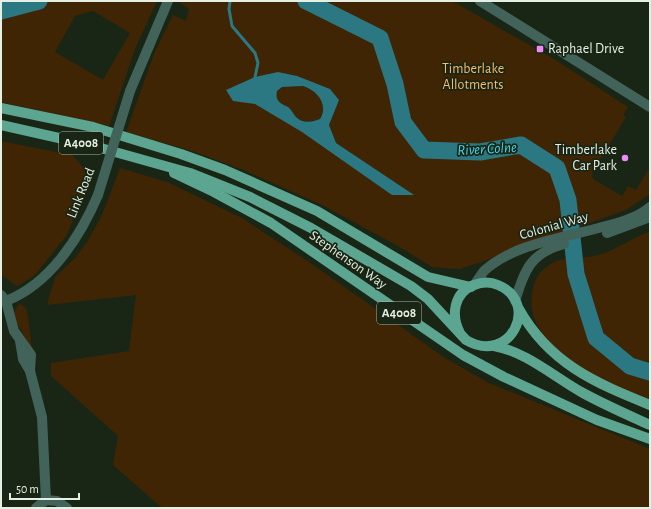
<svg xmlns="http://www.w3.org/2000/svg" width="651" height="509" font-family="'Alegreya Sans',sans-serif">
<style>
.green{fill:#3f2503;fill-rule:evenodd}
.water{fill:#2b7883;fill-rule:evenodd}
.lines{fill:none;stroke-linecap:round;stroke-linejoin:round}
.stream{stroke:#2b7883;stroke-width:3}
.river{stroke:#2b7883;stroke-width:17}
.minor{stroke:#426359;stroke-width:10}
.tertiary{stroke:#426359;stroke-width:10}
.primary{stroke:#5ca590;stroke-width:10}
.tertiary-bridge{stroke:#426359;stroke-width:10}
.poi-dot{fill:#ef8bf7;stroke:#192615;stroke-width:1.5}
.labels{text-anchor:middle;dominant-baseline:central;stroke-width:3.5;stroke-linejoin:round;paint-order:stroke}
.shield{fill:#192615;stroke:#a8b3a5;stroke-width:1}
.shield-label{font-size:13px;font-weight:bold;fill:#e6efe3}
.poi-label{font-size:14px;fill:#e6efe3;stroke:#192615;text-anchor:start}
.park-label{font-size:14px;fill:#fdb96a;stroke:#192615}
.street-label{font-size:14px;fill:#e6efe3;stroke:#192615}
.water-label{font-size:15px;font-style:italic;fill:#42d7ec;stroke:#192615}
</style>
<rect width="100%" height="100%" fill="#192615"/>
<g class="green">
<path d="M1 1H157L135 49 109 126 1 102ZM93 11 130 33 103 80 55 52 75 16Z"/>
<path d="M181 1H452L554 59 628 107 623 115 626 117 592 173 593 179 622 196 628 186 636 190 650 167V194L626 210 481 262 460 269 432 267 398 246 324 206 241 169 192 151 126 132 154 54 173 15 186 21 189 9 180 3ZM297 76 339 100 329 125 336 143 413 195 255 104Z"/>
<path d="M303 86C317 90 329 104 320 119 312 122 303 124 296 117 293 114 292 110 288 107 280 103 275 101 277 91L282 87Z"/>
<polygon points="1,141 72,155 84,168 87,183 67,235 34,276 17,286 1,275"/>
<polygon points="120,168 167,182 242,218 312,264 445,358 489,383 650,449 650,508 162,508 113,465 118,436 51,376 51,363 129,351 136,295 47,305 55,277 75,258 87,242 102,215"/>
<path d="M650 231V401C608 383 524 351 532 294 534 282 537 273 548 266 562 255 581 260 598 255 615 250 633 238 650 231Z"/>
<path d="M20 303 27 310 32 349 15 320C13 313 15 309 20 303Z"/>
</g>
<path class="water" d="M278 72 297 76 330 89 339 100 329 125 336 143 414 195H392L302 132 255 104 233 101 226 90 255 77ZM303 86C317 90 329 105 320 119 312 122 303 124 296 117 293 114 292 110 288 107 280 103 275 101 277 91L282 87Z"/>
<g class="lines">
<polyline class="stream" points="230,1 229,9 232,26 255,53 258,63 255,77"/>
<g class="river">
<polyline points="306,1 380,38 395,84 403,122 424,150 480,152 521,145 557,168 568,200 576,274 596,338 630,366 650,372"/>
<polyline points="1,11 39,1"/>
</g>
<polyline class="minor" points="46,500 57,501 67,508"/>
<g class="tertiary">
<polyline points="480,1 650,107"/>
<polyline points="130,91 168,1"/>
<polyline points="607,233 650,217"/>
<path d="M474 285C478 280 481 274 485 270 516 243 564 238 602 227 618 223 637 218 650 207"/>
<polyline points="1,295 6,301 14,331 31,355 30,371"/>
<path d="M6 301C50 284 80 237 98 195"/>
<path d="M515 301C525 270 530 253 564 244"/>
<polyline points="20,341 23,359 30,371 42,417 46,500 36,508"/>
</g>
<g class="primary">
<polyline points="1,108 93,127 181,154 225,170 317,211 428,277 471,287"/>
<path d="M1 125 90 145 190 173 250 197 311 228 411 286 428 299 466 340C510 366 541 303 498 285 491 282 482 282 474 285 453 293 451 316 460 333"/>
<polyline points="174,173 214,192 271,223 463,355 504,377 597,420 650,439"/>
<path d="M519 309C549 363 595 383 650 405"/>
<path d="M494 346C527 352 554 377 583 393 605 405 628 415 650 425"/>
</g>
<polyline class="tertiary-bridge" points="98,195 130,91"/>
</g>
<g class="poi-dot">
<rect x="536" y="45" width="8" height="8" rx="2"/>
<circle cx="625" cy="158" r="4"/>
</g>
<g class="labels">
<g class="shield">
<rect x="59" y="132" width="44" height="22" rx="3"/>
<rect x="377" y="302" width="44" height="22" rx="3"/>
</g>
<g class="shield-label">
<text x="81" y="143">A4008</text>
<text x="399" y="313">A4008</text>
</g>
<g class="poi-label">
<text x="548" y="49">Raphael Drive</text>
<text x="617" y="150" text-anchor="end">Timberlake<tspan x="617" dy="16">Car Park</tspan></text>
</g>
<g class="park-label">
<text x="473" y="69">Timberlake<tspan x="473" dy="16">Allotments</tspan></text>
</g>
<g class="street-label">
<text transform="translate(81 193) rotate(-68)">Link Road</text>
<text transform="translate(554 226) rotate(-16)">Colonial Way</text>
<text transform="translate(348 260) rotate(35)">Stephenson Way</text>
</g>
<g class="water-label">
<text transform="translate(487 149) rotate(-3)">River Colne</text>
</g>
</g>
<rect width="651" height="509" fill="none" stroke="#e6efe3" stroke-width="4"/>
<path d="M10 493v6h69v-6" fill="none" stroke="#e6efe3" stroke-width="2"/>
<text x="16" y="493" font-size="12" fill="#e6efe3" stroke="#192615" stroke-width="3" paint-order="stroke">50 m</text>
</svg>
